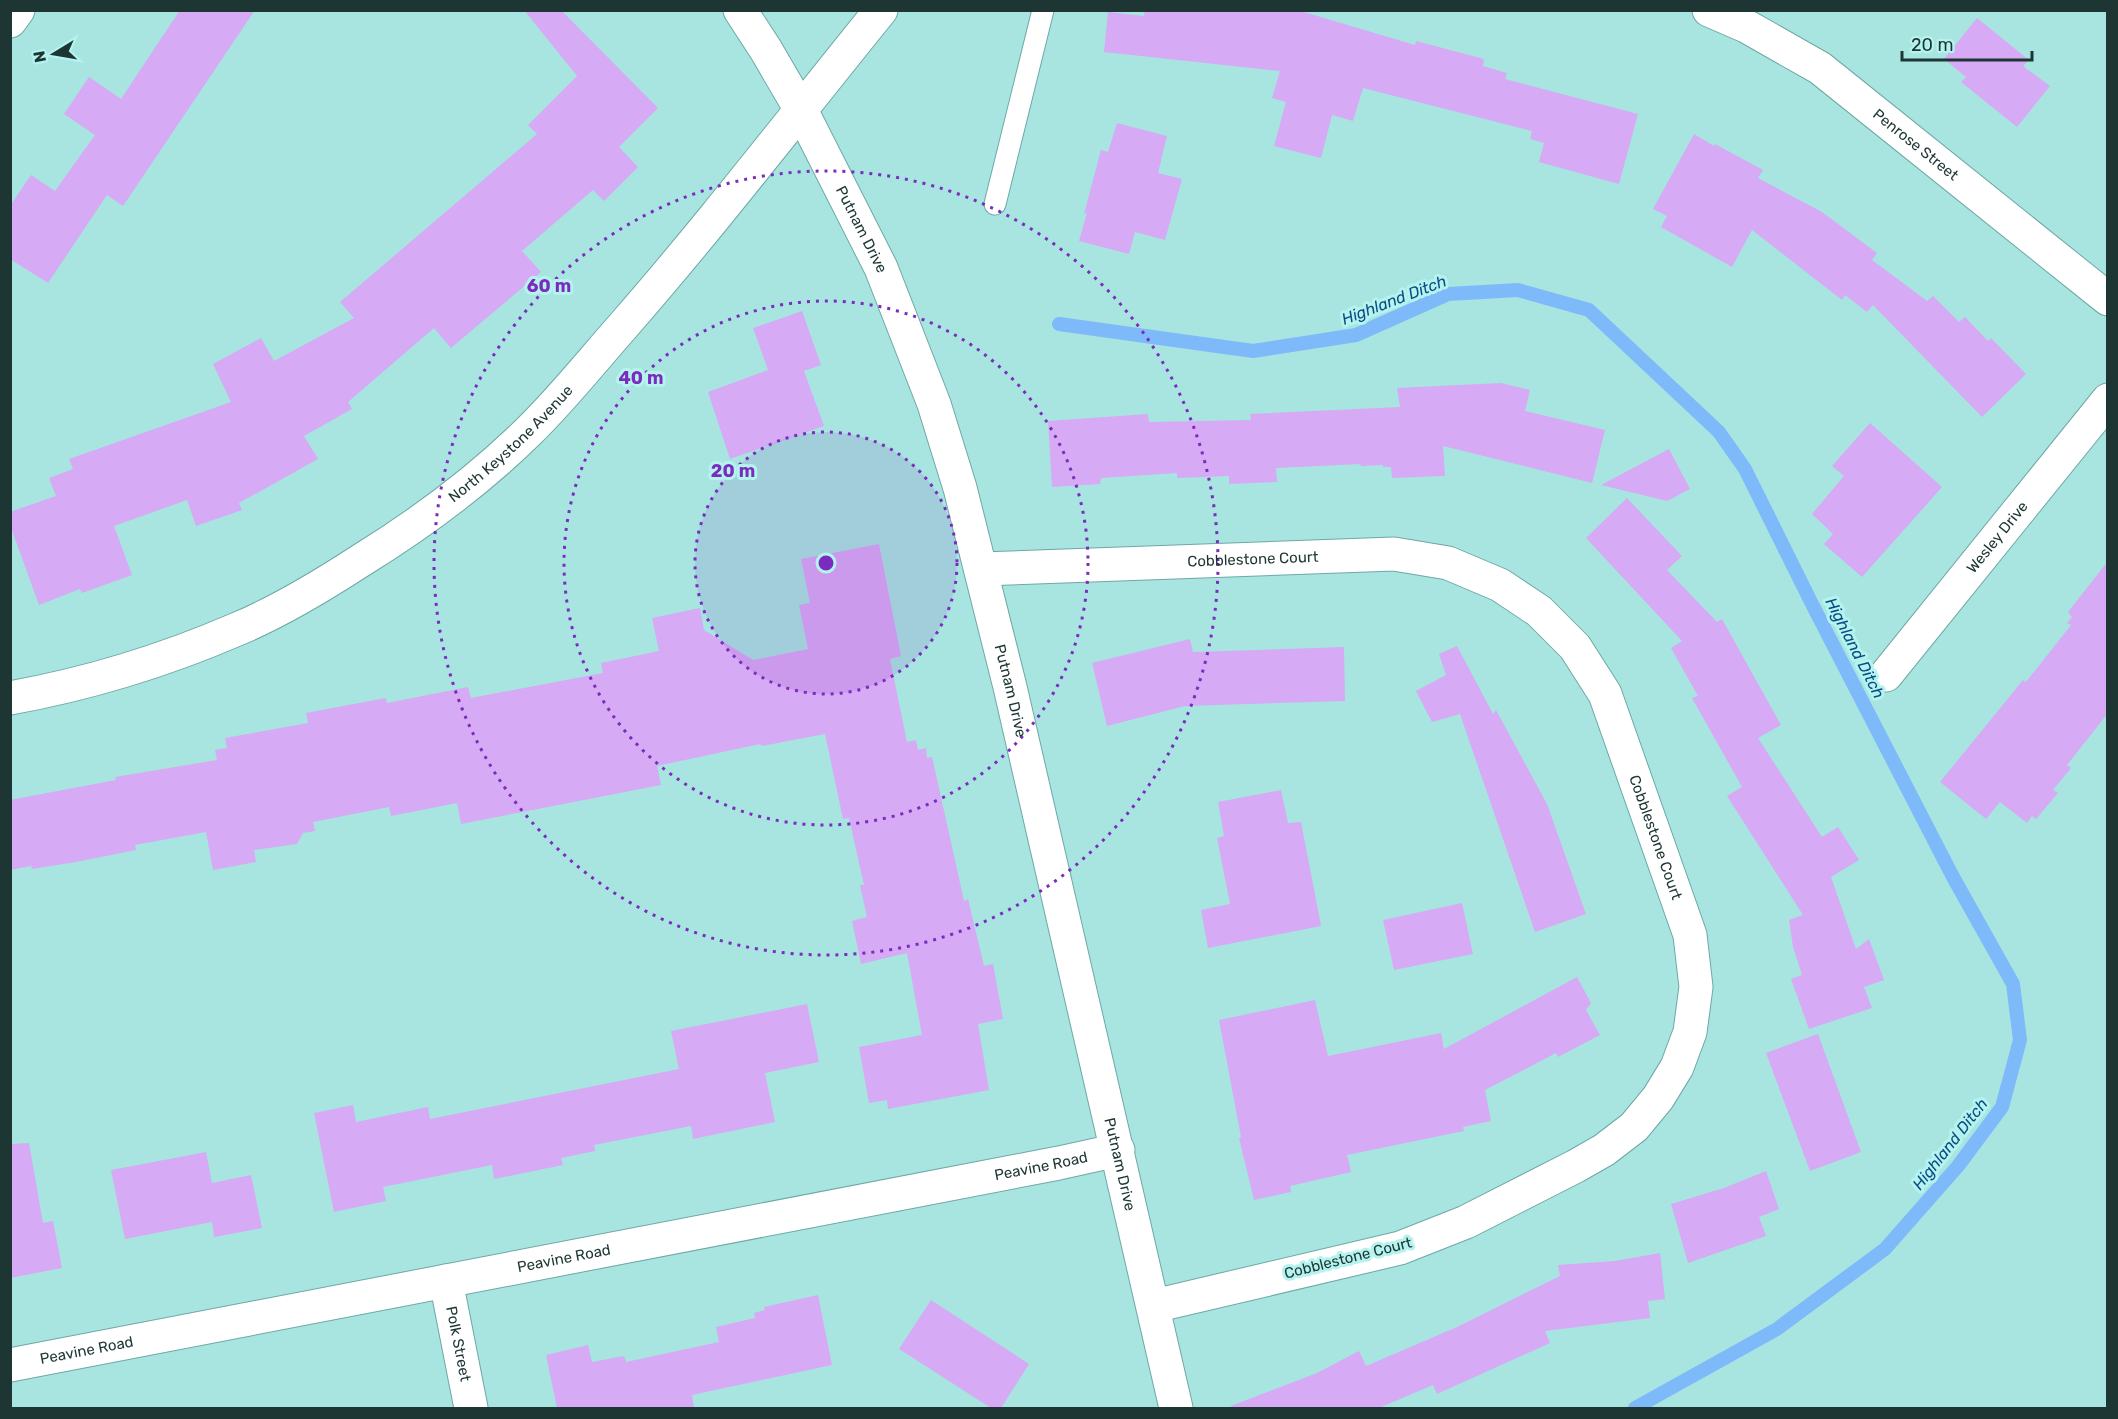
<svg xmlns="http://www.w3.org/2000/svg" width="2118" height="1419" font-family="Rubik,sans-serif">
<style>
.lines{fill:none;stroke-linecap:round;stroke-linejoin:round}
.stream{stroke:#7ebafa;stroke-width:14}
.building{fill:#d6aaf4}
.lane-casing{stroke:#6da8a5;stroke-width:23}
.street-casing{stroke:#6da8a5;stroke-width:35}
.secondary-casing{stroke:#6da8a5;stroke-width:35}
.lane{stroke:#fff;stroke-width:21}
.street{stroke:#fff;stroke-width:33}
.secondary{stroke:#fff;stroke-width:33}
.ring{fill:none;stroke:#7b2cbf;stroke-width:3;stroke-dasharray:3 6}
.labels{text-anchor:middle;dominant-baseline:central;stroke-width:6;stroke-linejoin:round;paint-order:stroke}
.street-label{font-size:15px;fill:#1d3634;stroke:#b5f3ef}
.water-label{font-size:16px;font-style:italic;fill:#0b4c85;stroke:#b5f3ef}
.centre{fill:#7b2cbf;stroke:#b5f3ef;stroke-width:3}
.ring-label{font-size:18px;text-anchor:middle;font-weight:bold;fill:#7b2cbf;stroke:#b5f3ef;stroke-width:6;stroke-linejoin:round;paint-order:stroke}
</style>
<rect width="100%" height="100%" fill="#a8e5e1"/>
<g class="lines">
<polyline class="stream" points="1059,324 1253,351 1356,335 1448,294 1518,290 1589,310 1719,432 1745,469 1812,604 1953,877 2013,984 2020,1040 2002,1107 1958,1166 1885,1249 1777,1329 1635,1408"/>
</g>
<g class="building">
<polygon points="180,10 255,10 123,206 107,195 48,283 10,259 10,206 31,175 55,191 95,135 64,114 89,77 121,99"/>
<polygon points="524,10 561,10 658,108 619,147 638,167 604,201 593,190 522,251 541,272 451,348 434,328 348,402 352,409 304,436 318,459 239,503 242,510 196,526 187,500 114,526 132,575 82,593 80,589 39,605 10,525 10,512 56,496 49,478 73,469 69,459 231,402 213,364 261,338 274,361 354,318 340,302 537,134 528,125 577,76"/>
<polygon points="1145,10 1297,10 1415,45 1416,41 1484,59 1483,66 1507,73 1505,79 1638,114 1619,184 1539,162 1544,143 1530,139 1532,131 1363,88 1353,121 1332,115 1321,158 1274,146 1286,102 1272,98 1280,71 1104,52 1108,12 1144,16"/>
<polygon points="1977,18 2029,60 2023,66 2050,86 2017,127 1961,82 1966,77 1944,59"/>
<polygon points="1117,123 1167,136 1158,173 1182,179 1165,240 1135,232 1129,254 1079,241 1087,213 1084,214 1101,150 1108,152"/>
<polygon points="1694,134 1714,146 1715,144 1763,170 1758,178 1822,212 1877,253 1872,260 1927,301 1933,296 1959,322 1965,317 1988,341 1991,338 2026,374 1982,417 1873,305 1867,312 1845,295 1842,300 1752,230 1732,267 1661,227 1667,216 1653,209"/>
<polygon points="802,311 821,365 804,371 824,426 730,459 708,392 768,370 753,328"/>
<polygon points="1501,383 1530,390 1525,411 1605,430 1592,483 1443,446 1445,476 1392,478 1391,467 1383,467 1383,465 1360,466 1361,464 1276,468 1277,482 1229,484 1229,476 1177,478 1177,473 1101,478 1100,484 1052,487 1048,421 1148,414 1149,422 1251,420 1250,414 1400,407 1397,388"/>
<polygon points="1870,423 1942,487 1862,577 1824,544 1833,534 1812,514 1844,476 1832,466"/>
<polygon points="1669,449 1690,489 1667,501 1601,485"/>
<polygon points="1627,498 1682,556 1667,570 1717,622 1722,619 1781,725 1758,738 1822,837 1838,827 1859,860 1831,877 1856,949 1869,939 1884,980 1864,987 1872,1008 1809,1029 1791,979 1802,975 1793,947 1789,920 1803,915 1727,796 1742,787 1692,698 1698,696 1671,648 1682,641 1586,538"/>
<polygon points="879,544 901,656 890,659 907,742 916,740 918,750 926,748 927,758 932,757 964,901 968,899 984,966 993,964 1003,1019 978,1024 989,1090 888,1109 887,1100 869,1103 859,1047 922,1035 907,953 861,964 852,921 867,917 860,885 864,885 849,818 843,819 825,734 762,746 760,744 657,766 661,785 461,824 457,803 391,816 389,807 313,822 315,831 303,833 297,844 254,850 256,862 213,870 206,832 135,845 136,850 76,862 32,869 31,866 10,870 10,800 116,780 115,777 217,760 215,750 227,748 225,738 308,723 306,713 386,698 387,703 468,687 471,698 603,673 601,663 659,651 652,618 700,608 704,630 753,660 808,649 799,605 810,603 801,559"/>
<polygon points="2108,561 2108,713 2067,765 2071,768 2053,790 2058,793 2036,819 2032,816 2027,823 2000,802 1986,819 1940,782 2023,680 2026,682 2071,625 2067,623 2072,617 2068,612"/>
<polygon points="1190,639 1193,652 1344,647 1345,701 1185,706 1107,726 1092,663"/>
<polygon points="1457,646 1493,714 1496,710 1547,804 1586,914 1535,932 1460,714 1432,722 1416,691 1446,675 1439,654"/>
<polygon points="1281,790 1288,823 1301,822 1321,926 1208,948 1201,910 1230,904 1217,838 1224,836 1218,802"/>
<polygon points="1462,903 1473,954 1394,970 1383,920"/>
<polygon points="1577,977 1591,1003 1586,1010 1600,1035 1558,1057 1556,1053 1485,1090 1491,1121 1463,1127 1464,1131 1347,1155 1351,1172 1290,1186 1291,1192 1254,1200 1239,1138 1241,1137 1219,1020 1315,1000 1328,1056 1441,1033 1444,1049"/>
<polygon points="807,1004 819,1062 765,1073 775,1122 693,1139 691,1126 594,1145 595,1151 561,1158 563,1165 494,1179 492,1165 383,1187 386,1201 334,1212 314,1113 353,1105 356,1122 428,1107 430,1119 679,1069 671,1031"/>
<polygon points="1818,1034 1861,1152 1810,1171 1766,1053"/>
<polygon points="29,1143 43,1223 53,1221 62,1268 10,1278 10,1144"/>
<polygon points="206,1152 212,1183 251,1175 262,1228 214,1237 212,1222 125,1239 111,1170"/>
<polygon points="1766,1171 1779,1209 1759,1217 1766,1236 1688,1263 1671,1204 1724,1188"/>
<polygon points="1660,1253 1665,1299 1648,1301 1650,1318 1545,1331 1550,1343 1437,1394 1433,1385 1379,1408 1232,1408 1231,1406 1317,1373 1359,1351 1366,1366 1457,1327 1560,1276 1558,1265 1615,1261"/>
<polygon points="818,1295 832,1365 692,1395 694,1408 557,1408 546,1355 588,1345 592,1362 624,1356 626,1362 719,1342 716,1327 755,1318 754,1313 765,1310 764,1307"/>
<polygon points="931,1300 1029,1364 1001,1408 991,1408 899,1349"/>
</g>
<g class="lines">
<defs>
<polyline id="lane" points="995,204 1043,10"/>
<g id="street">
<polyline points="740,10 766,50 801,110"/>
<path id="s1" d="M1709 10 1746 26 1820 68 2108 299"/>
<polyline points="10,21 18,10"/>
<path id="s2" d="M981 569 1394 554 1448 563 1500 585 1539 611 1575 647 1605 694 1690 935 1696 987 1690 1032 1677 1067 1658 1098 1634 1127 1604 1150 1576 1166 1466 1222 1400 1248 1154 1306"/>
<path id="s3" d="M1886 675 2108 400"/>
<path id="s4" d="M446 1281 471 1408"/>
<path id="s5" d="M10 1365 1059 1163 1118 1150"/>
</g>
<g id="secondary">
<path id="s6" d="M801 110 881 268 934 404 960 488 1010 687 1176 1408"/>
<path id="s7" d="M10 698C87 684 163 661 235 630 279 612 320 587 360 561 420 524 477 482 528 432 562 399 592 361 623 326 713 223 795 116 881 10"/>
</g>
</defs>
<use href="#lane" class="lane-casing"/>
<use href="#street" class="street-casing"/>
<use href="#secondary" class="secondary-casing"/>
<use href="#lane" class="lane"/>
<use href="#street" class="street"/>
<use href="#secondary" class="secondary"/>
</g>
<circle cx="826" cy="563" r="131" fill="#7b2cbf" fill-opacity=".12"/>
<g class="ring">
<circle cx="826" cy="563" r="131"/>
<circle cx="826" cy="563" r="262"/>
<circle cx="826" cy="563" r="392"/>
</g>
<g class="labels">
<g class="street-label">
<text stroke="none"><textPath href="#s1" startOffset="248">Penrose Street</textPath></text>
<text stroke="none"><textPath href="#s6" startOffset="134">Putnam Drive</textPath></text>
<text stroke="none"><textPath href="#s7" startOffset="570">North Keystone Avenue</textPath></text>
<text stroke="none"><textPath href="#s3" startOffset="177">Wesley Drive</textPath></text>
<text stroke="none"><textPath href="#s2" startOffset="272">Cobblestone Court</textPath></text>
<text stroke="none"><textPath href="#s6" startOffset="620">Putnam Drive</textPath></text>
<text stroke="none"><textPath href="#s2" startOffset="830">Cobblestone Court</textPath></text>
<text stroke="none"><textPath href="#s6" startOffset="1106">Putnam Drive</textPath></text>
<text stroke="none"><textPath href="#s5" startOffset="1050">Peavine Road</textPath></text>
<text stroke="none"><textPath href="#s5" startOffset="564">Peavine Road</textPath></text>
<text transform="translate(1348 1258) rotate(-14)">Cobblestone Court</text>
<text stroke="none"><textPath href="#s4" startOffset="64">Polk Street</textPath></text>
<text stroke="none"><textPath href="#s5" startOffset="78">Peavine Road</textPath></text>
</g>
<g class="water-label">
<text transform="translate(1394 300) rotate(-21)">Highland Ditch</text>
<text transform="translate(1855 648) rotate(63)">Highland Ditch</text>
<text transform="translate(1950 1144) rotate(-52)">Highland Ditch</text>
</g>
</g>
<circle cx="826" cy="563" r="9" class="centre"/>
<g class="ring-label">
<text x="549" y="292">60 m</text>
<text x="641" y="384">40 m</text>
<text x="733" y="477">20 m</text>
</g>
<rect width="2118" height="1419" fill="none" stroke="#1d3634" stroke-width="24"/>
<g transform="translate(54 54) rotate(259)" stroke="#b5f3ef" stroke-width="4.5" paint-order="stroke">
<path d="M0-4.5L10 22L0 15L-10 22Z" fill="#1d3634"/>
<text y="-9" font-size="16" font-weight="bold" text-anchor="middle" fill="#1d3634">N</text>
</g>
<path d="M1902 51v9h130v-9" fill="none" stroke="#1d3634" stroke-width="3"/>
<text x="1911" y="51" font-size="18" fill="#1d3634" stroke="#b5f3ef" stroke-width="4.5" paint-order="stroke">20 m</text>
</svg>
